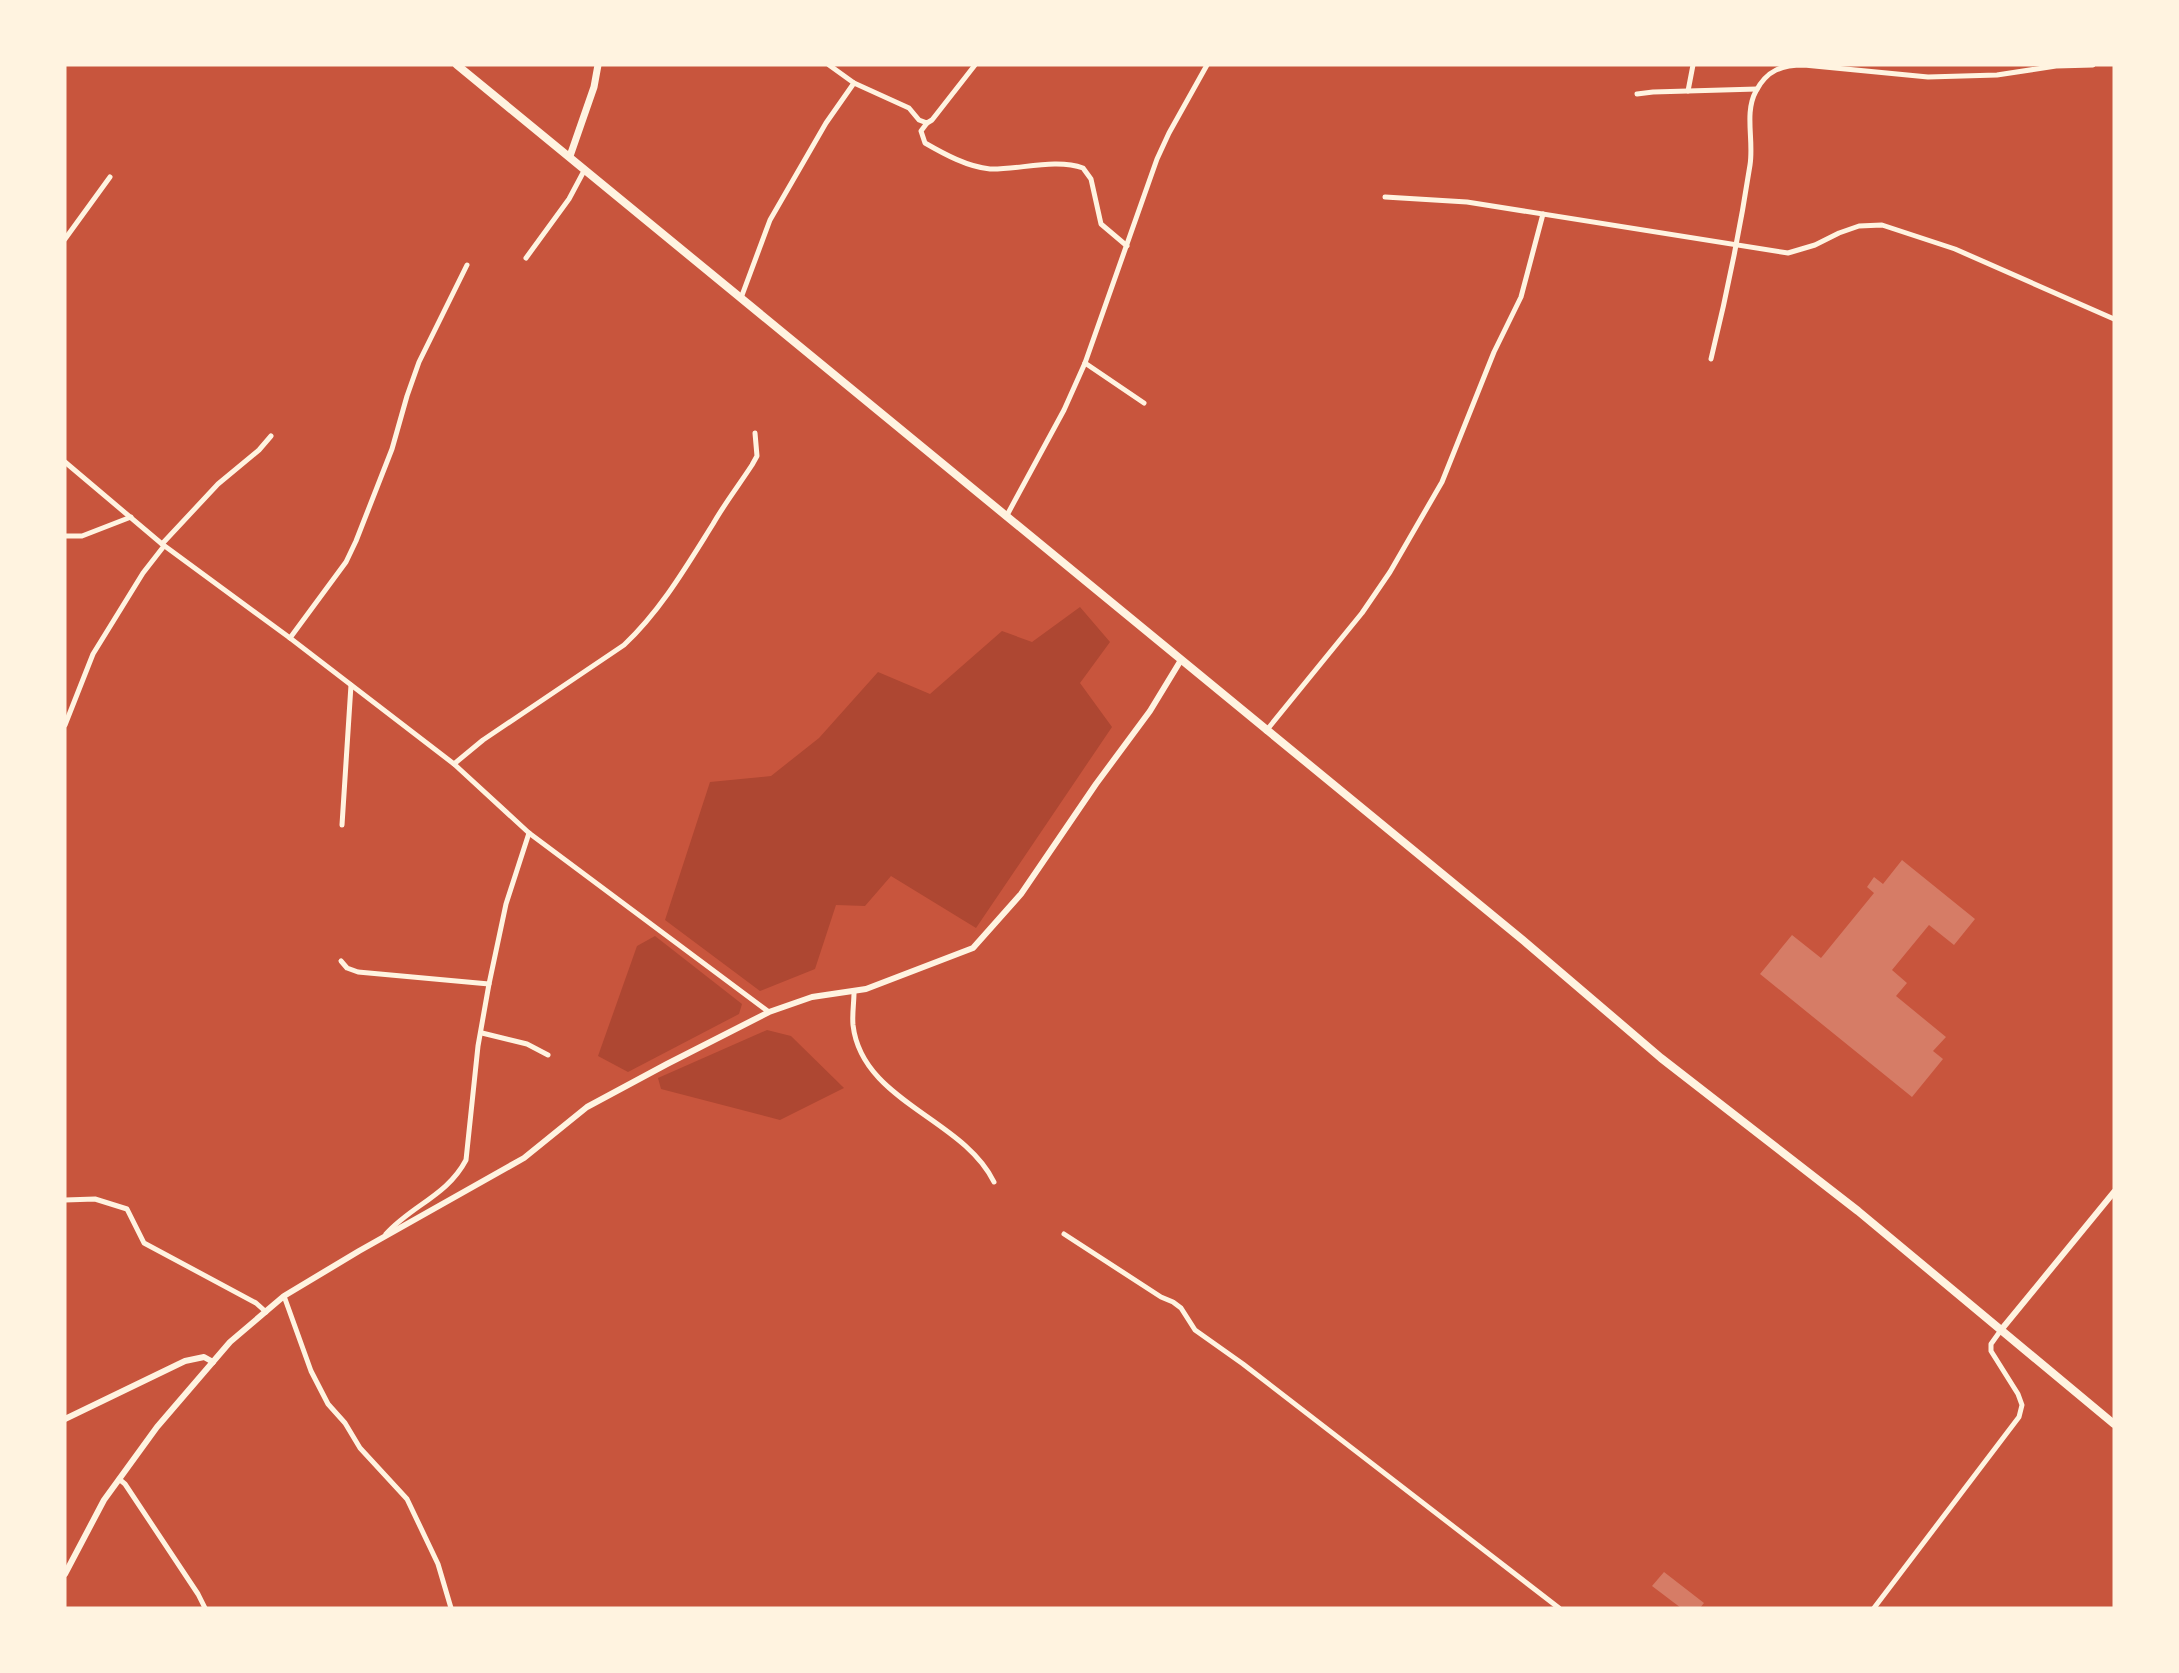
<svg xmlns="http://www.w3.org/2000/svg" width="2179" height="1673" font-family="Mulish,sans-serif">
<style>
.green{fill:#ae4732}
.building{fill:#d67c66}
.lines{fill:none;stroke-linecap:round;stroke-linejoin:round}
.minor{stroke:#fff3e0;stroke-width:5}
.tertiary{stroke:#fff3e0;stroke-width:6}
.secondary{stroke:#fff3e0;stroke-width:7}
.trunk{stroke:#fff3e0;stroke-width:8}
</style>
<rect width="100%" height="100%" fill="#c8553d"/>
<g class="green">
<polygon points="1080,607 1110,642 1080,683 1112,727 976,928 891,876 865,906 836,905 815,969 760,991 665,920 710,782 771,776 819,738 878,672 930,694 1002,631 1032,642"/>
<polygon points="655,936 742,1004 739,1014 628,1072 598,1056 637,946"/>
<polygon points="767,1030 791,1036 844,1088 780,1120 661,1089 658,1078"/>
</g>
<g class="building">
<polygon points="1902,860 1975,919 1954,945 1929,925 1892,970 1907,983 1896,996 1946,1037 1933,1051 1943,1059 1912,1097 1760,974 1792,935 1821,958 1874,893 1867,887 1874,877 1883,884"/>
<polygon points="1664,1572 1704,1603 1700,1608 1681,1608 1652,1586"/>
</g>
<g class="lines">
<g class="minor">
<polyline points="829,65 854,83 909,108 919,120 927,123 932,120 975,65"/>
<polyline points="1688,91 1693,65"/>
<polyline points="1637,94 1653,92 1757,89"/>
<path d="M927 123 921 131 925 143C944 154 968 167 990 169 1018 170 1056 158 1083 168L1091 179 1101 224 1127 246"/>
<polyline points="1385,197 1467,202 1788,253 1815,245 1839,233 1859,226 1882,225 1955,249 2114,319"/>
<polyline points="65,239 110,177"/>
<polyline points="526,258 569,199 585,169"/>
<polyline points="741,298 770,220 826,123 854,83"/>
<path d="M1711 359C1727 294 1740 230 1750 165 1754 140 1744 113 1756 91 1767 70 1782 65 1804 65L1928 77 1997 75 2056 66 2093 65"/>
<polyline points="1085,363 1144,403"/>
<polyline points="65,462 162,544 290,638 454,764 529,833 769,1012"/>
<polyline points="1006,517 1064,410 1085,363 1157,159 1169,133 1207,65"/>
<polyline points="65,536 82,536 131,517"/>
<polyline points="162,544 218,484 259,450 271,436"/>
<polyline points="290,638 346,562 356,541 392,449 407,396 419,362 467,265"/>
<polyline points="65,725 93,654 143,573 164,546"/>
<polyline points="1266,731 1362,613 1390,572 1442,482 1494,352 1521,297 1543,214"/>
<path d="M454 764 483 740 624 645C661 610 686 567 713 524 725 503 739 485 752 465L757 456 755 433"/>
<polyline points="342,825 351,685"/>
<polyline points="341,961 347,968 358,972 489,984"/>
<path d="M854 992C854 1003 852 1014 853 1025 862 1102 963 1118 994 1182"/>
<polyline points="482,1033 527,1044 548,1055"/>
<polyline points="65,1200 95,1199 127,1209 144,1243 256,1303 266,1312"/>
<path d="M386 1234C412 1205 447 1196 466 1160L478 1046 489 984 506 904 529 833"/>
<polyline points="1064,1234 1161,1297 1173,1302 1181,1308 1195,1330 1243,1364 1559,1608"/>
<polyline points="284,1296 311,1371 328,1404 345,1423 360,1448 407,1499 438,1564 451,1608"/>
<polyline points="119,1479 125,1484 198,1594 205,1608"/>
<polyline points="1874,1608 2019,1417 2022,1405 2018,1394 1991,1351 1991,1344 2001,1330"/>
</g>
<g class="tertiary">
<polyline points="2001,1330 2114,1192"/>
<polyline points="65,1419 185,1361 204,1357 213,1362"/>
<polyline points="65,1574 104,1500 157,1427 230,1342 284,1296 359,1251 524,1158 587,1107 667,1064 769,1012 812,997 866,989 973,948 1021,894 1096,784 1150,711 1181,660"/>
</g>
<polyline class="secondary" points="570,156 594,87 598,65"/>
<polyline class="trunk" points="457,65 1524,941 1661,1058 1858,1211 2114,1424"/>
</g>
<rect width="2179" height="1673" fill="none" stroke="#fff3e0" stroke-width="133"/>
</svg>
